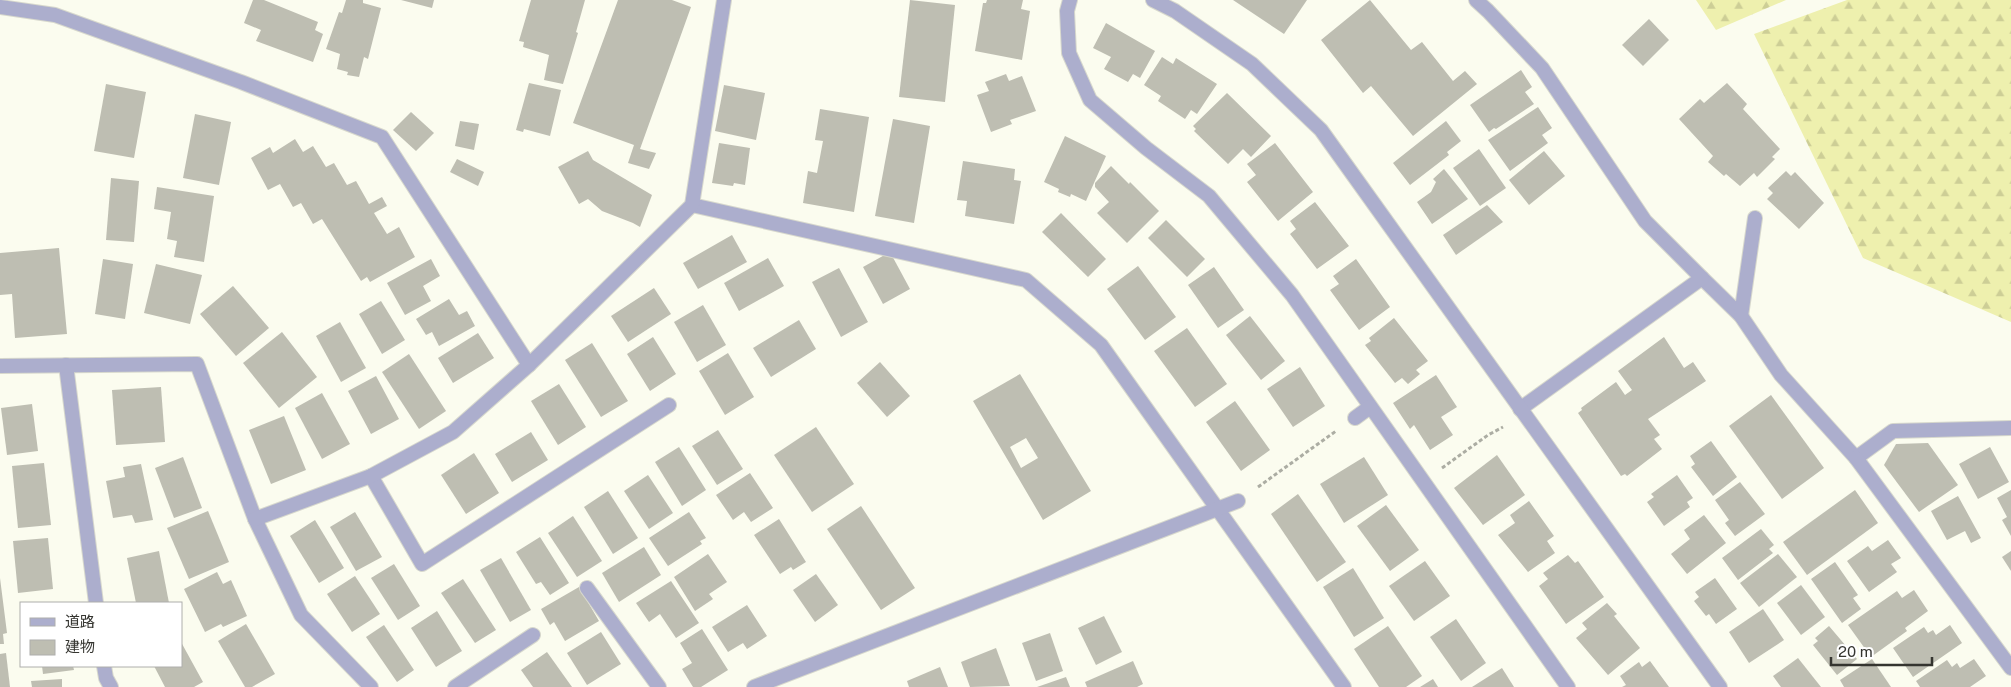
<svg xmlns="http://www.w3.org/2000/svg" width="2011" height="687" font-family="'Public Sans','Noto Sans JP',sans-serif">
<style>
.forest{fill:url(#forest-firs)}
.building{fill:#bebeb2;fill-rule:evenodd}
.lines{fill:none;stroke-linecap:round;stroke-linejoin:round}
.service-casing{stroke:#d7d8cd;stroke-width:16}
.minor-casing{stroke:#d7d8cd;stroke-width:16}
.tertiary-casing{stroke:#d7d8cd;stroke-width:16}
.path{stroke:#acada3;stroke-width:3;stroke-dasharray:4 2.5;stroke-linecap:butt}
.service{stroke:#acaecd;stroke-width:14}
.minor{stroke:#acaecd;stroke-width:14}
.tertiary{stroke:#acaecd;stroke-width:14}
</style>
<defs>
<pattern id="forest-firs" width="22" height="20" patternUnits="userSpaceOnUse" patternTransform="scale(1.25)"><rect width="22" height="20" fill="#eef0ae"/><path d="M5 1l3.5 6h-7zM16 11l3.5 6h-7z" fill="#cdce96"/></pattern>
</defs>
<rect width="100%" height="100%" fill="#fbfcef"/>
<g class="forest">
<polygon points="1696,0 1786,0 1716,30"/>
<polygon points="1847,0 2011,0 2011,322 1863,258 1754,34"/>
</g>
<g class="building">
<polygon points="253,0 264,0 318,22 315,30 323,34 313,62 256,41 261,30 244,23"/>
<polygon points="346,0 363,0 363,3 381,8 368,59 364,57 359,77 347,75 348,72 337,69 340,54 326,49 339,12 342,13"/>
<polygon points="401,0 434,0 432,8"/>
<polygon points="531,0 585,0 576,32 578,33 563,84 544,80 549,55 523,47 524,42 519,41"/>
<polygon points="618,0 672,0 691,7 640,149 656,153 649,169 628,163 634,145 573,123"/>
<polygon points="910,0 955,5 945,102 899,97"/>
<polygon points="987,0 1023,0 1021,9 1030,11 1022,60 975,51 983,3 986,3"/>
<polygon points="1233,0 1307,0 1284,34"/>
<polygon points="1370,0 1411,50 1422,42 1453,81 1465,71 1477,84 1413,136 1371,86 1363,93 1321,40"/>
<polygon points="1649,19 1669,40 1643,66 1622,45"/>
<polygon points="1106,23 1155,51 1140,78 1133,74 1128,82 1104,69 1111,57 1093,48"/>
<polygon points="1162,57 1173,64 1176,58 1217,84 1197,114 1191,110 1185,119 1158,101 1161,96 1144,85"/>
<polygon points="1521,70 1532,87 1525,92 1534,104 1496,129 1494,128 1489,132 1470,105"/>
<polygon points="1006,74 1009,81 1022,76 1036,111 1010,120 1012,124 991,132 977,95 989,91 985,82"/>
<polygon points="529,83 561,90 550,136 524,129 523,132 516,130"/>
<polygon points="1727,83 1747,104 1743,109 1780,149 1772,157 1775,159 1757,177 1754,173 1740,186 1726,174 1724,176 1708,162 1713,156 1679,119 1700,99 1704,103"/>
<polygon points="106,84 146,92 134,158 94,151"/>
<polygon points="724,85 765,93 756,140 715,131"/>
<polygon points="1227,93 1271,136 1251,157 1243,149 1228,164 1194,131 1196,129 1193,126"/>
<polygon points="1538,107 1552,128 1542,135 1548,143 1510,171 1488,140"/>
<polygon points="820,109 869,117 854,212 803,203 808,171 817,173 823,141 815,140"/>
<polygon points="411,112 434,133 416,151 393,130"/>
<polygon points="195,114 231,122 219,185 183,178"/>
<polygon points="893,119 930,126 914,223 875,216"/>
<polygon points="460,121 479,124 474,150 455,146"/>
<polygon points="1446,121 1461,141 1447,152 1449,155 1410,185 1393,163"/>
<polygon points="1065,136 1106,156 1086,201 1071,194 1070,197 1058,192 1059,189 1044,182"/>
<polygon points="295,139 303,152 313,146 326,167 334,163 347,185 356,181 369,204 382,197 387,206 374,213 387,234 399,227 415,257 370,282 367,277 361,281 322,219 313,224 301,203 293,207 280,184 268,190 251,158 270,147 273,153"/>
<polygon points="719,143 750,148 745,185 734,183 733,186 712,183"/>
<polygon points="1275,143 1313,192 1278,221 1247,182 1256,175 1247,164"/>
<polygon points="1479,149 1506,188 1480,206 1453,168"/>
<polygon points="588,151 593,160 652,195 640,227 633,223 602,211 588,199 579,204 558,167"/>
<polygon points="1544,151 1565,176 1529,205 1509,180"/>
<polygon points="457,159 484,172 478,186 450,172"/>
<polygon points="963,161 1015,169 1014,180 1021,181 1014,224 965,216 967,201 957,200"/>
<polygon points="1111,166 1129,184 1130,182 1159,211 1127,243 1097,213 1109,202 1095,187 1095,183"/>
<polygon points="1444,169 1468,199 1432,224 1417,202 1431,192 1436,182 1433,179"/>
<polygon points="1786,171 1791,176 1795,172 1824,203 1799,229 1767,199 1773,193 1768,188"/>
<polygon points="111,178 139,181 134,242 106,240"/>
<polygon points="157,187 214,196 204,262 174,257 177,241 167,239 171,212 154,209"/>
<polygon points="1315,202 1349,246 1317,269 1290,234 1296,229 1290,221"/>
<polygon points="1487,205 1503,222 1456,255 1443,235"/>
<polygon points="1061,213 1106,259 1088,277 1042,232"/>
<polygon points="1166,220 1205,259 1187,277 1148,238"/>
<polygon points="732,235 747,262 698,289 683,263"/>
<polygon points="59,248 67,334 15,338 12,294 0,295 0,253"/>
<polygon points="890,252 910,289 883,304 863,267"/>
<polygon points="768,258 784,286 739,311 724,283"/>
<polygon points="103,259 133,264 125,319 95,314"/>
<polygon points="431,259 440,276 423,286 431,301 405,315 387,283"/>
<polygon points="1356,259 1390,307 1359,330 1330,290 1339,284 1333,276"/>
<polygon points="156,264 202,275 190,324 144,313"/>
<polygon points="1138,266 1176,317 1145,340 1107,289"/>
<polygon points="1214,267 1244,310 1218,328 1188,285"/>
<polygon points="839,268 868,322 841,337 812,282"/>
<polygon points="233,286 269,328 236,356 200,314"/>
<polygon points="654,288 671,314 628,342 611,316"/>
<polygon points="449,299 459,315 467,311 475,326 439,346 432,332 426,335 416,319"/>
<polygon points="381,301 405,340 382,354 359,314"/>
<polygon points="703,305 726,345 697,362 674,322"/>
<polygon points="1250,316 1285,361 1261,380 1226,335"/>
<polygon points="1394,318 1428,361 1416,370 1420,374 1408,384 1402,378 1395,383 1365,345 1371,341 1369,338"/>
<polygon points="799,320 816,349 771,377 753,348"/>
<polygon points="340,322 366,368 341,382 316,336"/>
<polygon points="1187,328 1227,384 1195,407 1154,351"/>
<polygon points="282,332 317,377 279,408 243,363"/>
<polygon points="478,333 494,358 453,383 438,358"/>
<polygon points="653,337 676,374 650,391 627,354"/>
<polygon points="1664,337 1684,368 1693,362 1706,381 1648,419 1660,435 1654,439 1662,449 1627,476 1625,474 1621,476 1578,413 1582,410 1581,408 1616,382 1625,395 1632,390 1618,371"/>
<polygon points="592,343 628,401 601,417 565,360"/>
<polygon points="728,353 754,397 725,415 699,371"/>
<polygon points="409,354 446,411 419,429 382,372"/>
<polygon points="880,362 910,396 887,417 857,383"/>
<polygon points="1300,367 1325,406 1293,427 1267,389"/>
<path d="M1020 374 1091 491 1043 520 973 401ZM1026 438 1038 458 1021 468 1010 447Z"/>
<polygon points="1436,375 1457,407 1441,417 1453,435 1430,450 1414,425 1410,429 1393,403"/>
<polygon points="376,376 399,419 371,434 348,391"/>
<polygon points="559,384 586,427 558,445 531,401"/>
<polygon points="161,387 165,442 116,445 112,390"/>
<polygon points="322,393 350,444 322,459 295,408"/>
<polygon points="1771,395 1824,468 1782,499 1729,426"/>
<polygon points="1235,401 1270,450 1241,471 1206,422"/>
<polygon points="32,404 38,451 7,455 1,408"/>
<polygon points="284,416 306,470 271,484 249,430"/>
<polygon points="816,427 854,484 812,512 774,455"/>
<polygon points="718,430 743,469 717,485 692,446"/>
<polygon points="531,432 548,460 512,482 495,454"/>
<polygon points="1711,441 1737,477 1713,496 1691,467 1695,464 1690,456"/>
<polygon points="1928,443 1958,485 1919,512 1884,465 1896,444"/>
<polygon points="679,447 706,490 682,506 655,462"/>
<polygon points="1990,447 2009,482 1978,499 1959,464"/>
<polygon points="474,453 499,493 466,514 441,475"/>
<polygon points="1497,455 1525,495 1483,525 1454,488"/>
<polygon points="183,457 202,508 174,518 155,468"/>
<polygon points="1364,457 1388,495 1344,523 1320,484"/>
<polygon points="44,463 51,525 18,528 12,466"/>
<polygon points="141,464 153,520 135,523 132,515 113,518 106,481 125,477 123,467"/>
<polygon points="750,473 773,508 751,522 744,512 733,520 716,495"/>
<polygon points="648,475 673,513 649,529 624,491"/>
<polygon points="1677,475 1693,498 1687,502 1690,507 1664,526 1647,502 1654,497 1651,494"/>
<polygon points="1740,482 1765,514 1735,536 1725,523 1729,520 1715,500"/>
<polygon points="1855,490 1878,523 1807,575 1783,542"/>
<polygon points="2011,490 2011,536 2002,520 2007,517 1997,498"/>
<polygon points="608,491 638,538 613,554 584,507"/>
<polygon points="1298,494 1346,562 1317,582 1271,514"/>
<polygon points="1958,496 1981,538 1971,543 1965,531 1947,540 1931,511"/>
<polygon points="1529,501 1554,536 1547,541 1555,553 1528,572 1498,535 1515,523 1510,515"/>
<polygon points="1386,505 1419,550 1390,571 1357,526"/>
<polygon points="861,506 915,588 881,610 827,529"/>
<polygon points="208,511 229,562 189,579 167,528"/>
<polygon points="355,512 382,557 356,571 330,527"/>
<polygon points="689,512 706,538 700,541 702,544 668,566 649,538"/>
<polygon points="1704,515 1726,543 1687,574 1671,554 1690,539 1684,530"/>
<polygon points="573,516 602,561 577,577 548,533"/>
<polygon points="779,519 806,562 793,570 791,567 780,574 754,535"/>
<polygon points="315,520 344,568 319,583 290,536"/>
<polygon points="1761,529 1774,545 1769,549 1773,553 1738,580 1722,558"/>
<polygon points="540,537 569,583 550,595 541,582 536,584 516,552"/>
<polygon points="48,538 53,589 18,593 13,541"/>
<polygon points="1888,540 1901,558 1891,564 1897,572 1869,592 1847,561 1868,546 1872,551"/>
<polygon points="644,547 661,575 619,602 602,573"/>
<polygon points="159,551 169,603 136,603 127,558"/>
<polygon points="2011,551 2011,571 2002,557"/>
<polygon points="708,554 727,582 709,594 713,599 695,611 674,577"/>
<polygon points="1778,554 1797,577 1759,607 1740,583"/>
<polygon points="1568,555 1575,563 1578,561 1604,597 1566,624 1539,586 1548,579 1543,573"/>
<polygon points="501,558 531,610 510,622 480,570"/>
<polygon points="1425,561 1450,596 1414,621 1389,586"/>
<polygon points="1835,562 1858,595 1853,598 1861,609 1842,623 1811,579"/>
<polygon points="394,564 420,606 398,620 371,578"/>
<polygon points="1353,568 1384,618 1354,637 1323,587"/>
<polygon points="217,572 223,584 231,580 247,616 223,627 221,624 205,632 184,589"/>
<polygon points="816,574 838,605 815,622 793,590"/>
<polygon points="355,576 380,614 352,632 327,594"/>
<polygon points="0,578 7,633 3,634 4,644 0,644"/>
<polygon points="1715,578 1737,609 1716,624 1709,614 1706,616 1694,601 1699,597 1695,592"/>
<polygon points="463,579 496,630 475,643 441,593"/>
<polygon points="671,581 699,623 676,638 660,614 649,622 636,603"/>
<polygon points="1801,585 1825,617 1801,635 1777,603"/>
<polygon points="579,587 599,621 565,641 554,622 550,625 541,609"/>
<polygon points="1914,590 1928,611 1905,628 1907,631 1871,657 1848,625 1897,591 1902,598"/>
<polygon points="1607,603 1617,614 1614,616 1640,648 1608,675 1576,638 1587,629 1582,623"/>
<polygon points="747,605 767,636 747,649 743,643 728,652 712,627"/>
<polygon points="1763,609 1784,640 1749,663 1729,632"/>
<polygon points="437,611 462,651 436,667 411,628"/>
<polygon points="1104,616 1122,652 1096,665 1078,628"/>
<polygon points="1456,619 1486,663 1461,681 1430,637"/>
<polygon points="246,624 275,674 252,687 245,687 218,641"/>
<polygon points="384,625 414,670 397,682 366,637"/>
<polygon points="1950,625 1962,643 1913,677 1893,648 1924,627 1928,633 1933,630 1936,635"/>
<polygon points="1388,626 1422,676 1406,687 1379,687 1354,649"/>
<polygon points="1829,626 1857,659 1837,675 1813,645 1818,641 1815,638"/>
<polygon points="702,629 728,670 701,687 693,687 682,669 692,663 680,643"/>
<polygon points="601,632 621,664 587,685 567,653"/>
<polygon points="1050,633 1063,671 1036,681 1022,643"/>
<polygon points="181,642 203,682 194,687 165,687 154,666 181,666"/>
<polygon points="996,648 1010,686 970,687 961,662"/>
<polygon points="547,652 572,687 533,687 521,670"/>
<polygon points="6,653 10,687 0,687 0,654"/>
<polygon points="1798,658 1821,687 1781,687 1773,676"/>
<polygon points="1872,659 1891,687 1844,687 1840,680"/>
<polygon points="1974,659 1986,676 1970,687 1920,687 1916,681 1947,660 1952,667 1957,663 1960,668"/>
<polygon points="1133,661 1143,684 1137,687 1087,687 1085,682"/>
<polygon points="1650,661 1669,687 1622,687 1626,685 1620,676 1639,662 1642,667"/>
<polygon points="42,666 73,666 74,670 43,674"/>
<polygon points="940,667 948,687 909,687 907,681"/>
<polygon points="1502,668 1514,687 1472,687"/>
<polygon points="1066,677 1070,687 1037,687"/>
<polygon points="62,679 62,687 32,687 31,681"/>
<polygon points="1433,679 1438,687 1420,687"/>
</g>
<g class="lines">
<defs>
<g id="service">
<polyline points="1702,278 1741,316 1781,375 1856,458 1893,431 2011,428"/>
<polyline points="1741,316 1755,218"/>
<polyline points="587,588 659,687"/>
<polyline points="455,687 533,635"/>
</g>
<g id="minor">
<polyline points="1070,0 1067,11 1069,53 1090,100 1146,148 1209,196 1292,295 1568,687"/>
<polyline points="1476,0 1488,11 1542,68 1645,221 1702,278 1520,409"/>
<polyline points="0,7 55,15 241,82 382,137 529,365"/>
<polyline points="692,205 1026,280 1101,345 1344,687"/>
<polyline points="66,365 96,603"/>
<polyline points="0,366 197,364 255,519 301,615 371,687"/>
<polyline points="1355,418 1370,407"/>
<polyline points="1856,458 2011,668"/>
<polyline points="371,476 422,564 669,405"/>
<polyline points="255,519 371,476 453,432 529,365 692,205 724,0"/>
<polyline points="104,666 106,678 111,687"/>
<polyline points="754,687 1238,501"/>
</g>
<polyline id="tertiary" points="1153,0 1175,11 1252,64 1321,130 1720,687"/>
</defs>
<use href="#service" class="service-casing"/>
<use href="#minor" class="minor-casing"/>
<use href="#tertiary" class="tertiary-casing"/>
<g class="path">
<polyline points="1442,468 1488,435 1503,427"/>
<polyline points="1258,487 1336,431"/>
</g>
<use href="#service" class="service"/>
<use href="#minor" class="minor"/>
<use href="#tertiary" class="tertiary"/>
</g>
<rect x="20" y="602" width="162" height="65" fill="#ffffff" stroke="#aeaeac"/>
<rect x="30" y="618" width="25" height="8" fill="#acaecd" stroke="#aeaeac"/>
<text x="65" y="627" font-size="15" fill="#353530">道路</text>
<rect x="30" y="640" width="25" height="15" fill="#bebeb2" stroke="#aeaeac"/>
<text x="65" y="652" font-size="15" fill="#353530">建物</text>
<path d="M1831 657v8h101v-8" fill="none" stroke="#353530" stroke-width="2.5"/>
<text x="1838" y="657" font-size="15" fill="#353530" stroke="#ffffff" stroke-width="4" paint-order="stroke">20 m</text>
</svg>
